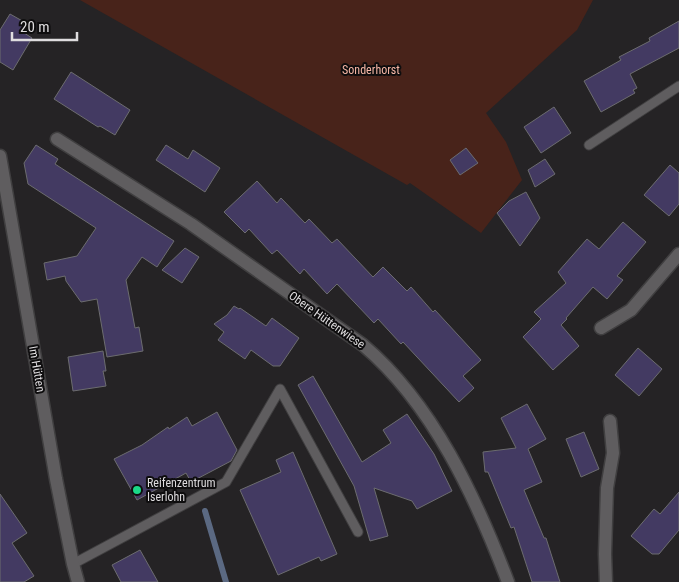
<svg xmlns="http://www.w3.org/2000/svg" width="679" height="582" font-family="'Roboto Condensed',sans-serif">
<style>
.green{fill:#48231a}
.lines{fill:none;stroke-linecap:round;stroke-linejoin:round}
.stream{stroke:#5b6982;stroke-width:6}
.building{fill:#433a62;stroke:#6c6c6f}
.service-casing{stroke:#403f40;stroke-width:11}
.minor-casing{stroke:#403f40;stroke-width:15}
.tertiary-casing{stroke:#403f40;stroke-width:15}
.service{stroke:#5f5d5f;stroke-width:9}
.minor{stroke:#5f5d5f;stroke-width:12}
.tertiary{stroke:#5f5d5f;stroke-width:12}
.poi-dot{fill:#1ad988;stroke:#0e0d0e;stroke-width:2}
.labels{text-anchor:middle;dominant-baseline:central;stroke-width:4;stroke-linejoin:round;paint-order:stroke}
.park-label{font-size:12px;fill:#f6b7a6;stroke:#0e0d0e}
.street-label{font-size:12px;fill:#dfdddf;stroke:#0e0d0e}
.poi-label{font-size:12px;fill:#dfdddf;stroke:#0e0d0e;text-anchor:start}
</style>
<rect width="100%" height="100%" fill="#252325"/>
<polygon class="green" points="80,0 593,0 577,30 486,113 506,142 522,180 481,233 410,183 407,185"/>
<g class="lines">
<polyline class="stream" points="205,511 226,582"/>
</g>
<g class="building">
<polygon points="10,14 26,23 21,31 32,38 13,70 0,62 0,30"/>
<polygon points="679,21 679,48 630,74 637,88 633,90 635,93 601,112 584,81 621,60 619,57 650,41 649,38"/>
<polygon points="71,72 130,110 115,135 100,126 98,127 54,99"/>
<polygon points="554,107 571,133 541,153 524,127"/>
<polygon points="36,145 58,159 55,164 174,241 157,267 142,257 126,280 135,328 139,327 143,351 107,357 97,299 81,302 66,281 65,276 47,280 44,263 77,256 96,228 28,184 24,163"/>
<polygon points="166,145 188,159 193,150 220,168 205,192 156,160"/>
<polygon points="466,148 478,163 460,175 450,160"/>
<polygon points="545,159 555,174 535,187 528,170"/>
<polygon points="670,165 679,173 679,204 669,216 644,195"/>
<polygon points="257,181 277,203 281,198 305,223 309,219 332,243 337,239 373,277 383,267 407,291 411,287 433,312 435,310 481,360 463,376 474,388 459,402 403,342 401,344 378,319 374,323 337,284 327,294 304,269 300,274 277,250 272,254 249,229 245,233 224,212"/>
<polygon points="526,192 540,218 520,246 497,213 509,201"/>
<polygon points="623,222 646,242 617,276 623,280 607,299 593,287 566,318 567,319 561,325 579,346 553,370 523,337 541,319 534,312 566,283 558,272 587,239 599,249"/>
<polygon points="185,248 199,257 182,283 162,270"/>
<polygon points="234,306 239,309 240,308 266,326 272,318 299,338 280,366 273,366 251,350 245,359 218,340 224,332 214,324 227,315"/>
<polygon points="638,348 662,369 639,396 615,375"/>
<polygon points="103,351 106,371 103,371 106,386 73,391 68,357"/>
<polygon points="313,376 362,462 391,443 383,430 407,414 434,454 452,491 417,509 412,501 374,488 388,536 370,541 354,486 298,385"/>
<polygon points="527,404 546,439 528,449 542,482 524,490 544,538 546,538 560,582 532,582 514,527 511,528 488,472 485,472 483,452 516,448 501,418"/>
<polygon points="217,412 237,450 231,461 191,482 186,473 137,500 114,459 142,445 168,427 169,429 187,417 192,426"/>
<polygon points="584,432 599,469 581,477 566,439"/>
<polygon points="293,452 337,554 321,561 319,557 278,575 240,490 281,472 276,460"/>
<polygon points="679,492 679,530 659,554 652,554 631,536 654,509 660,514"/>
<polygon points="0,494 27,533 12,543 34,576 24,582 0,582"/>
<polygon points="140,550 158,582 121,582 112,565"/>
</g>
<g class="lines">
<defs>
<g id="service">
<polyline points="589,145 679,86"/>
<polyline points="73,564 226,482 280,389 358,532"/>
</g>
<g id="minor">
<path d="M57 139 191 224 363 345C433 404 476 498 508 582"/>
<polyline points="601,328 631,310 679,254"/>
<polyline points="606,582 605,554 607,488 613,453 610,421"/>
</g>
<polyline id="tertiary" points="0,156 56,479 73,564 78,582"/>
</defs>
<use href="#service" class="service-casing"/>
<use href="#minor" class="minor-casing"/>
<use href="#tertiary" class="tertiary-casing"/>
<use href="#service" class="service"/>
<use href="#minor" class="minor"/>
<use href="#tertiary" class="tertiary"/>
</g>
<circle class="poi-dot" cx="137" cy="490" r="5"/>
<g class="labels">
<g class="park-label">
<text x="371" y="70">Sonderhorst</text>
</g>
<g class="street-label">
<text transform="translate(327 320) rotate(35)">Obere Hüttenwiese</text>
<text transform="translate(37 369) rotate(80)">Im Hütten</text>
</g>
<g class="poi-label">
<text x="147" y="483">Reifenzentrum<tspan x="147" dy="14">Iserlohn</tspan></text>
</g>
</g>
<path d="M12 32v8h65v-8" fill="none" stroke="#dfdddf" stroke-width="2.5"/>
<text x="20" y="32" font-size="15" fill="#dfdddf" stroke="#0e0d0e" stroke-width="4" paint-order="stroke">20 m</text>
</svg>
